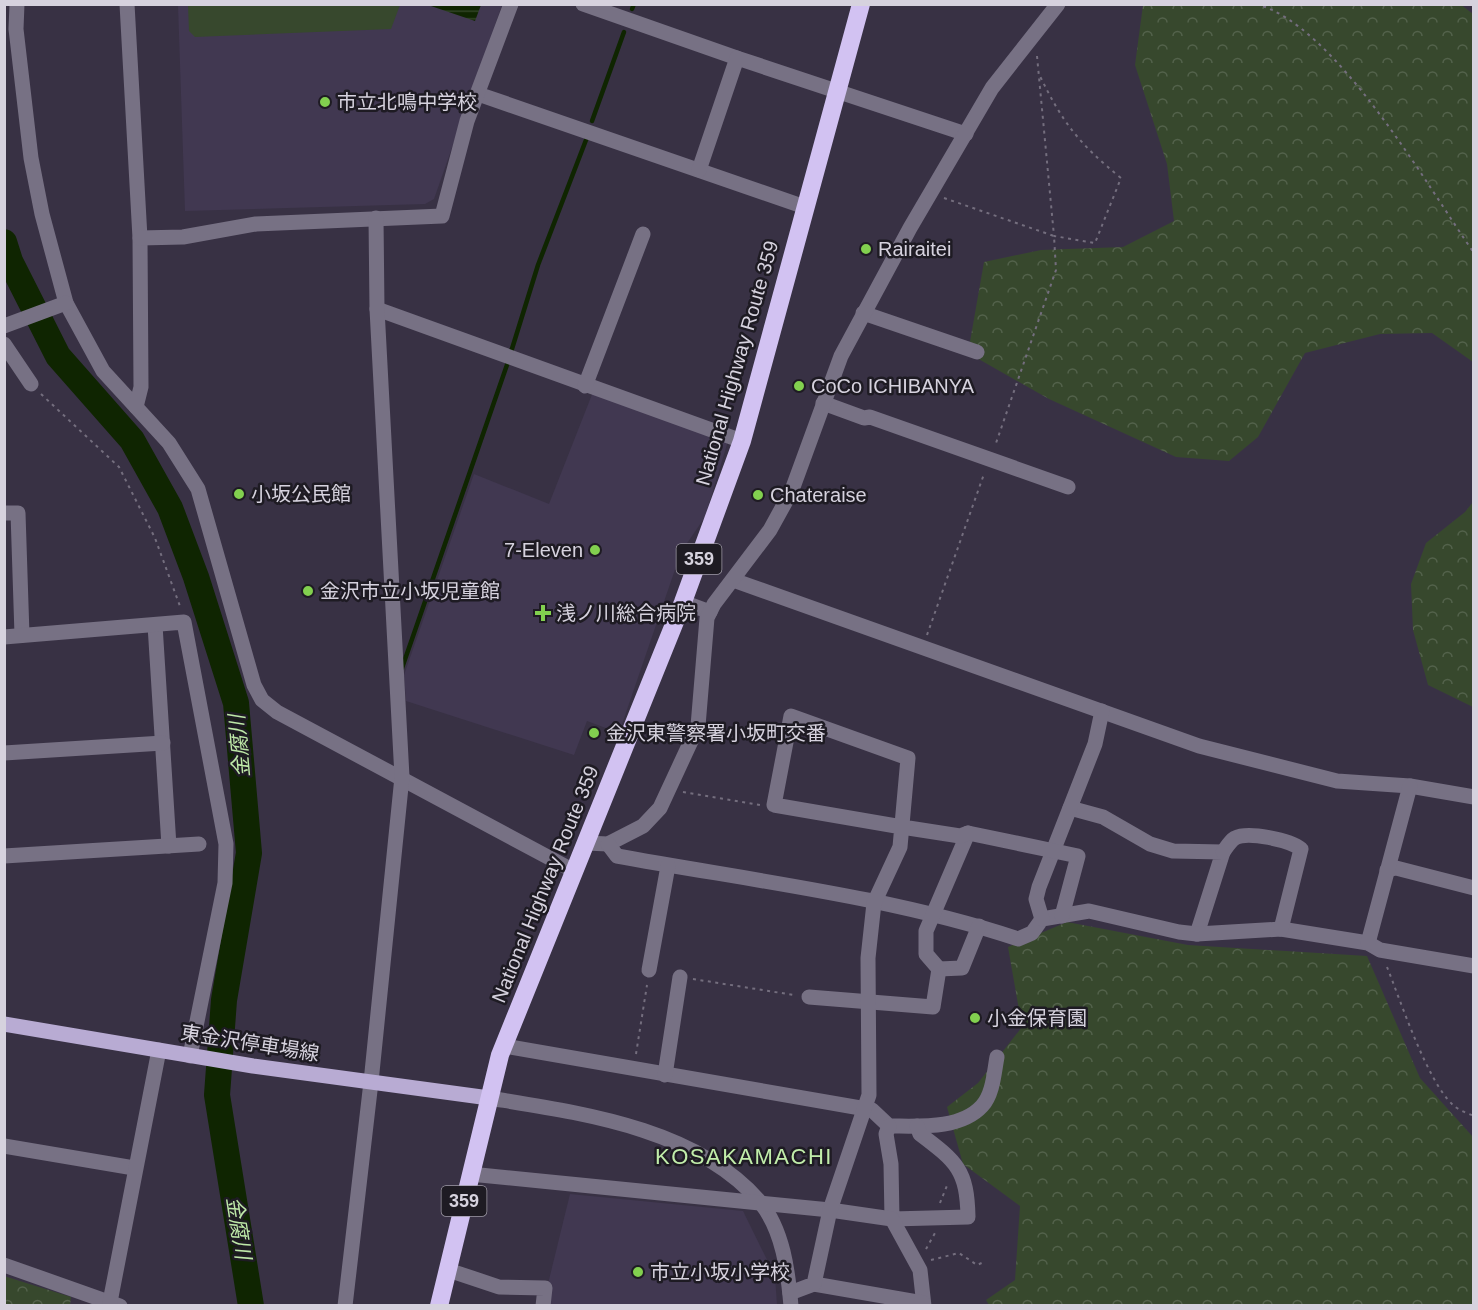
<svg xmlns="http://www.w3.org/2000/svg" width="1478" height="1310" font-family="Arial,'Noto Sans JP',sans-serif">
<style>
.built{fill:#413851}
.forest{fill:url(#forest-crowns)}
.pitch{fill:#37482d}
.water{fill:url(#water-rules)}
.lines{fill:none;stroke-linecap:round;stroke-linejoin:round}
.stream{stroke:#0f2501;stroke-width:4.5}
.river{stroke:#0f2501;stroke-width:26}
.path{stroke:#746e7e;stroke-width:2;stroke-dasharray:3 4.5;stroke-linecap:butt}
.minor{stroke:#777184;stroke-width:15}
.major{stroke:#b8abd3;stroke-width:15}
.highway{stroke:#d2c2f2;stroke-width:18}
.poi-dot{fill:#82d04f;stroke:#1e1b23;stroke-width:2}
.labels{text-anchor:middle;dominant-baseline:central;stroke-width:5;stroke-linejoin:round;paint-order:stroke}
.shield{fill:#1e1b23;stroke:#9f9ba6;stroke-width:1.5}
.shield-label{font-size:18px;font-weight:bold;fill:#d6d2de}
.poi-label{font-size:20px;fill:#d6d2de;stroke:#1e1b23;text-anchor:start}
.street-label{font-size:20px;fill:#d6d2de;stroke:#1e1b23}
.water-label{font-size:21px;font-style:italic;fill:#bee8a8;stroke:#1e1b23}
.quarter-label{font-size:22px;letter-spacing:1.5px;fill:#c1edaa;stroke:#1e1b23}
</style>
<defs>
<pattern id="forest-crowns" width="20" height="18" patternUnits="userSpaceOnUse" patternTransform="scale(1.5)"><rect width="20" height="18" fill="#37482d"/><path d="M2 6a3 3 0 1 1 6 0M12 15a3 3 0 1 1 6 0" fill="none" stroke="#53624b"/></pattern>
<pattern id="water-rules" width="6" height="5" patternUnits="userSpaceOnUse" patternTransform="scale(1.5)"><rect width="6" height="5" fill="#0f2501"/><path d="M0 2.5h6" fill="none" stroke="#314426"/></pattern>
</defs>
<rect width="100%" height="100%" fill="#383144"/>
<g class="built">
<polygon points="178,5 502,5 434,199 425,204 185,211"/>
<polygon points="593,392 728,441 705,517 681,552 619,733 587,721 574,755 406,701 404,675 474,474 549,504"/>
<polygon points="570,1194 743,1211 775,1276 777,1305 546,1306 548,1284"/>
</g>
<g class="forest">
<polygon points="1460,4 1473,14 1473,362 1432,333 1380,334 1305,353 1258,437 1229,461 1176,457 1049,399 968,353 984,262 1041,250 1123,247 1174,221 1167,164 1135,65 1143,5"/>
<polygon points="1473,502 1473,707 1428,685 1413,630 1411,584 1426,543 1465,512"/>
<polygon points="1067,922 1188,945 1367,956 1420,1078 1473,1137 1473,1305 989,1305 986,1300 1015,1280 1020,1206 963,1164 947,1107 978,1083 1022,1027 1008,947"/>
<polygon points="4,1276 71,1297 70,1305 5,1305"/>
</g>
<polygon class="pitch" points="188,5 188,4 400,5 391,29 195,37 189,31"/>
<polygon class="water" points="428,5 481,5 475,21"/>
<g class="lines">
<g class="stream">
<polyline points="632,9 634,4"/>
<polyline points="592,121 624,32"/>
<polyline points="511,352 538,265 586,140"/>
<polyline points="402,668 508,362"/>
</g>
<polyline class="river" points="4,242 10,261 58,356 132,440 170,508 196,577 236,703 249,853 224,1000 217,1095 251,1306"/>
<g class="path">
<path d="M1256 4C1336 25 1427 186 1474 253"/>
<path d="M1037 56 1054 236 1095 243 1121 178C1079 144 1062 122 1039 74"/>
<polyline points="944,198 1054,236 1056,270 995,446"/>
<polyline points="41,394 119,467 155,538 181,609"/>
<polyline points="927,635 984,474"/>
<polyline points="683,792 760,805"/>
<path d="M1387 967C1401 1002 1427 1081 1453 1105 1458 1110 1467 1113 1474 1116"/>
<polyline points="693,979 794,995"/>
<polyline points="636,1054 647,985"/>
<polyline points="940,1203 948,1183"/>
<polyline points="926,1249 935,1233"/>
<polyline points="931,1260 959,1253 977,1265 984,1262"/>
</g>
<g class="minor">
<polyline points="17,4 16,29 31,158 42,214 66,303 103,371 169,443 198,489 254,685 262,700 277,712 574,871"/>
<polyline points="127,4 140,238 141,387 136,407"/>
<polyline points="583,4 737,58"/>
<polyline points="478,94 805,207"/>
<polyline points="699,170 737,58 966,134"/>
<polyline points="140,238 183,237 256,224 442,216 467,121 511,4"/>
<polyline points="377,309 742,441"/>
<polyline points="863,313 977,352"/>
<polyline points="4,326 66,303"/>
<polyline points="4,344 31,384"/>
<polyline points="585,386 643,234"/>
<polyline points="823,403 864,418 870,417 1068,487"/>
<polyline points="4,513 18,513 22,635"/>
<polyline points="733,580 1199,746 1337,781 1410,786 1474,797"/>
<polyline points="683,602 710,612"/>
<polyline points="155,625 169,846"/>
<polyline points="4,637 184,622 226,844 225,883 190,1056"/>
<polyline points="4,753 163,743"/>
<polyline points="1070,808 1103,817 1150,844 1173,851 1223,852 1197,934"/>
<polyline points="586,843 608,844 643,826 660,808 698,726 707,618 714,604 770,530 792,490 841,356 910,228 992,88 1058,4"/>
<path d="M608 844 617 856C748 880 892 897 1018 939L1032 933 1042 919 1089 911 1179 932 1197 934 1281 929 1368 943 1380 950 1474 966"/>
<path d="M1223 852C1226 848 1230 841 1235 838 1248 831 1290 840 1301 849L1281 929"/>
<polyline points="4,856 199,844"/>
<polyline points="1387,870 1396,868 1474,888"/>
<polyline points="1042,919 1036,899 1039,887 1095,744 1102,711"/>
<polyline points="1368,943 1410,786"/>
<polyline points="939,969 962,968 979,926"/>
<polyline points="649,970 668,866"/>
<polyline points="809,997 933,1007 939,969 926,954 926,931 968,833"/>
<path d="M504 1046 872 1110 889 1126C917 1126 960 1130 982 1106 993 1094 994 1073 997 1057"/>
<polyline points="665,1075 680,977"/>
<path d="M489 1098C581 1113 697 1128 760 1202 783 1230 788 1271 791 1306"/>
<path d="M889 1126 886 1134 891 1164 892 1219 968 1217C967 1170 957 1162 920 1134L917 1126"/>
<polyline points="4,1146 134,1168"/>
<polyline points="470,1174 830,1210 892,1219 920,1270 924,1306"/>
<polyline points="4,1265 120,1306"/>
<polyline points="448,1270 499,1287 545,1288 543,1306"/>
<polyline points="814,1284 923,1303"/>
<polyline points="790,1293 814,1284 830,1210 869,1095 868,958 874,903 900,847 908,758 791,716 774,805 902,827 960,836 968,833 1078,856 1062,916"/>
<polyline points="110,1302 159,1050"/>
<polyline points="345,1306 371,1082 402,777 377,309 376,218"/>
</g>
<polyline class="major" points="4,1024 253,1066 489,1098"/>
<polyline class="highway" points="439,1306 500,1055 683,602 742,441 861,4"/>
</g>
<g class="poi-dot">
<circle cx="325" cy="102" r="6"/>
<circle cx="866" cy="249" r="6"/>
<circle cx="799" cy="386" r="6"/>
<circle cx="239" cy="494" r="6"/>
<circle cx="758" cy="495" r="6"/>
<circle cx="595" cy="550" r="6"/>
<circle cx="308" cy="591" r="6"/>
<path d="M540 604h6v6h6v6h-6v6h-6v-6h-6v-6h6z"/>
<circle cx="594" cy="733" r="6"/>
<circle cx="975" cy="1018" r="6"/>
<circle cx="638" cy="1272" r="6"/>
</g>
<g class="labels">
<g class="shield">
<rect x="676.5" y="544" width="45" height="30" rx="4.5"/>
<rect x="441.5" y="1186" width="45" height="30" rx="4.5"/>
</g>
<g class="shield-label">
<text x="699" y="559">359</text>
<text x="464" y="1201">359</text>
</g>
<g class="poi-label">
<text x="337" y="102">市立北鳴中学校</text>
<text x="878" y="249">Rairaitei</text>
<text x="811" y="386">CoCo ICHIBANYA</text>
<text x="251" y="494">小坂公民館</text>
<text x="770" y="495">Chateraise</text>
<text x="583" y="550" text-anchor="end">7-Eleven</text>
<text x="320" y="591">金沢市立小坂児童館</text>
<text x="556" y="613">浅ノ川総合病院</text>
<text x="606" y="733">金沢東警察署小坂町交番</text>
<text x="987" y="1018">小金保育園</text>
<text x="650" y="1272">市立小坂小学校</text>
</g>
<g class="street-label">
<text transform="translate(737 363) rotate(-74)">National Highway Route 359</text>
<text transform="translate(545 884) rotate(-68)">National Highway Route 359</text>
<text transform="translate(250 1043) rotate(9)">東金沢停車場線</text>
</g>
<g class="water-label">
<text transform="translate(239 746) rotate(-95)">金腐川</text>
<text transform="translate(239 1228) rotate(81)">金腐川</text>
</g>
<g class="quarter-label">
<text x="744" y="1156">KOSAKAMACHI</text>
</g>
</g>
<rect width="1478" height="1310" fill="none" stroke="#d6d2de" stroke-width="12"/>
</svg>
